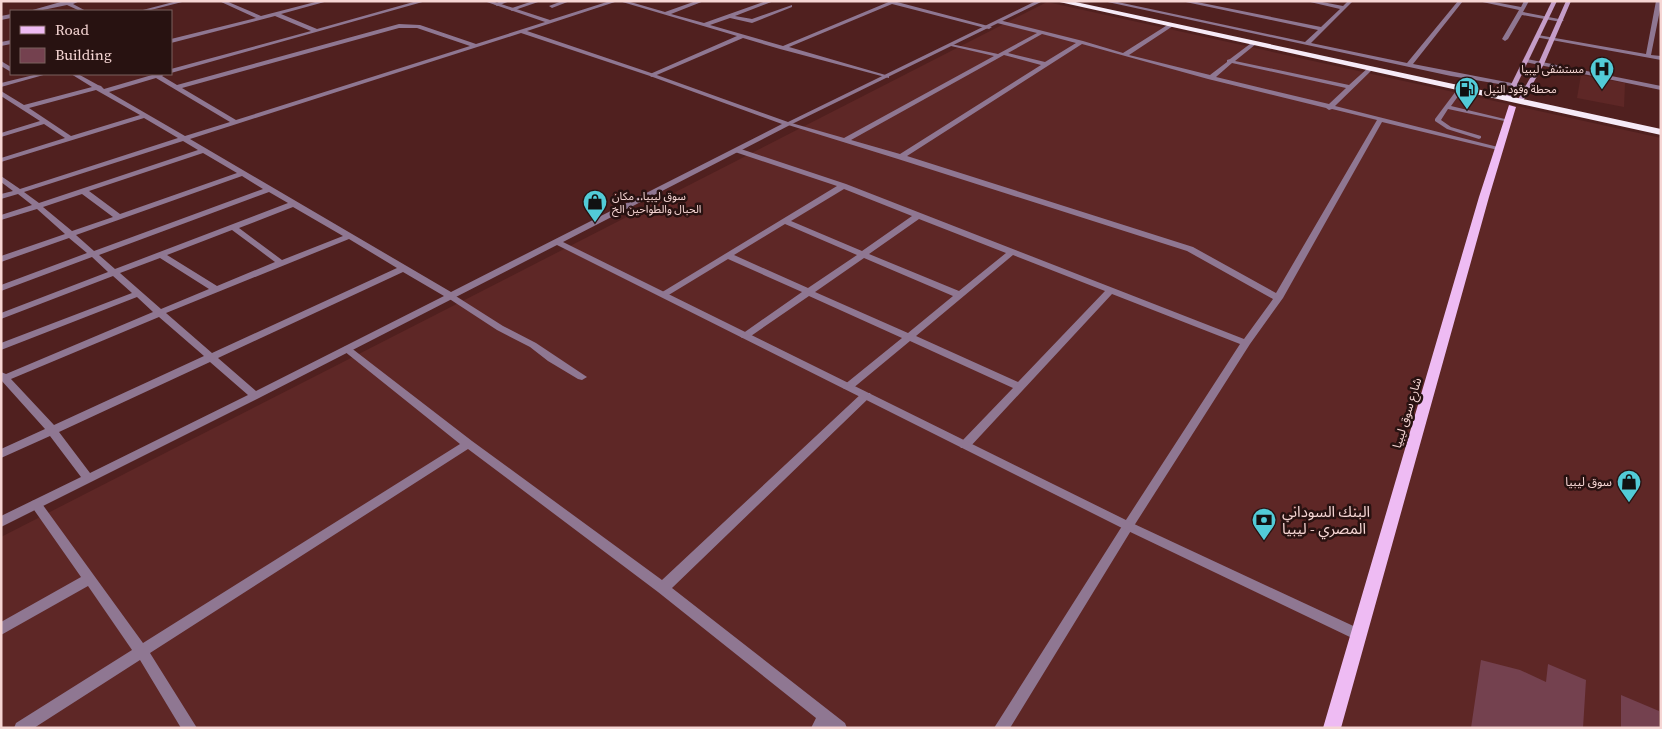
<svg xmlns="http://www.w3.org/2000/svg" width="1662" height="729" font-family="'Source Serif 4','Noto Sans Arabic',serif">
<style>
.built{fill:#5e2726}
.building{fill:#74414f}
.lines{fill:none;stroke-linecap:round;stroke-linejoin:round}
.lane{fill:#8f7792;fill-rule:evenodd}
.street{fill:#8f7792;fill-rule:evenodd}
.secondary{fill:#c59dc8;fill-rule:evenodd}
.primary{fill:#eebbf3;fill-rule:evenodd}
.highway{fill:#f6eaf7;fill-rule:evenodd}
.labels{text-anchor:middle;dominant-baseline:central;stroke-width:5;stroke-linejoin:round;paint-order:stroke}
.far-poi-label{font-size:11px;fill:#f6d6d4;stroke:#281211;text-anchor:start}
.street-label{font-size:12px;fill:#f6d6d4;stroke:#281211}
.poi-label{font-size:12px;fill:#f6d6d4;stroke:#281211;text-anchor:end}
.near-poi-label{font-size:15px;fill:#f6d6d4;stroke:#281211;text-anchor:start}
</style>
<rect width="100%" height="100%" fill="#50201f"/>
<g class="built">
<polygon points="1047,2 1661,138 1661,728 1,728 1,537"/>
<polygon points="1581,75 1625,83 1624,107 1577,98"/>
</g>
<g class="building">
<polygon points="1481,660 1520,670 1546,682 1548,664 1586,680 1583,728 1471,728"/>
<polygon points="1621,695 1659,711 1659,728 1621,728"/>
</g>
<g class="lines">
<g class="lane">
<polygon points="501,1 510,1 497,6 494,4"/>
<polygon points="533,1 541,1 512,11 509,9"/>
<polygon points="562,1 570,1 552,8 549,6"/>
<polygon points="619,1 627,1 665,12 696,1 704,1 671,14 704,23 766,1 774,1 735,16 752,19 792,5 792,7 752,23 730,18 710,25 783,46 891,1 898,1 897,2 992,27 989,29 892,4 789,47 889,76 889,78 780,49 743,38 652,77 650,76 650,74 737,36"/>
<path d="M999 20 1083 41 1123 53 1169 24H1173V26L1129 55 1210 75 1227 62V60L1230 59 1254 41 1257 43 1256 44 1235 61 1349 85 1369 67H1373V69L1335 106 1502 148 1498 150 1382 122 1283 298 1250 344 1132 529 1010 728H994L1124 523 1240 344 1112 294 969 448H961L959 445 961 442 1013 388 910 341 852 389H844L843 387 844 385 902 338 809 296 748 338H742L740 336 742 334 802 292 728 259 667 296 664 297 659 294 837 186 735 152V148H738L846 184 1244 339 1273 299 1187 251 898 159 785 124 788 122 844 138 994 56 951 46V44L998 54 1037 33 997 23 996 22ZM1042 34 1076 43 1045 62 1008 53ZM1082 44 1208 79 1326 108 1329 110 1332 109 1377 120 1276 293 1193 247 907 156ZM1004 55 1041 65 900 154 851 140ZM1232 63 1346 88 1329 104 1216 77ZM844 189 912 216 862 251 791 221ZM919 219 1006 253 959 291 869 254ZM785 224 857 255 808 288 734 255ZM1013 255 1105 291 1018 382 916 336ZM864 258 953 296 908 333 815 292Z"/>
<polygon points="1461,86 1464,88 1451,106 1509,120 1509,122 1448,109 1441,120 1451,127 1481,136 1481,138 1479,139 1447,129 1435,121 1435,119 1459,87"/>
<polygon points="451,293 503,326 536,343 587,377 582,380 578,379 548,361 530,347 497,330 448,298 446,296"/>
<polygon points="347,346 350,347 472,441 662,580 862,393 870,393 871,395 870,397 672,588 845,723 847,728 811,728 816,718 658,592 468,449 150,653 197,728 181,728 140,660 34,728 14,728 16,723 132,650 88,586 1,635 1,622 81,577 32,507 30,504 32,501 36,500 40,501 143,643 460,444 344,351 342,349 344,347"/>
</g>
<g class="street">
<polygon points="64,1 80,1 73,4 86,11 80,11 67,5 38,11 29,11"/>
<polygon points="177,1 186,1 147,11 139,11"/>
<polygon points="219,1 226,1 261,16 319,1 328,1 281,14 317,29 417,1 426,1 171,73 171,69 311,31 275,16 171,43 171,39 256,18"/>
<path d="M484 1H492L550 20 610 1H618L527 31 654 74 788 122 1036 1H1043L790 125 563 242 1132 523 1362 630 1364 634 1362 638 1357 640 1352 638 1124 529 557 245 259 398 1 527V516L81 477 50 436 1 458V449L45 429 1 380V372L6 374 153 312 137 297 1 350V343L132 293 113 276 1 319V313L108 272 92 257 1 291V285L87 253 69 238 1 262V256L65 234 37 209 1 220V215L32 205 18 194 1 199V194L13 191 1 182V176L20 189 178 138 144 118 1 162V158L65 138 44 124 1 137V133L40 121 1 96V91L24 105 92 87 71 74H78L98 85 101 86 104 89 152 75 151 74H165L162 76 177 85 399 24 420 25 476 44 545 22ZM399 28H417L470 46 236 120 182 88ZM521 33 650 76 782 124 451 292 190 139ZM156 78 230 122 185 136 109 92ZM96 90 140 115 71 136 29 108ZM183 141 198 150 39 203 24 192ZM203 153 237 173 120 214 89 191ZM242 176 263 189 94 251 76 235ZM269 192 288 203 115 269 99 255ZM82 194 113 217 72 231 43 207ZM293 207 343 236 282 260 239 228ZM232 230 275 262 217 286 167 255ZM349 239 397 268 212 353 166 313ZM160 258 209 289 161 309 120 273ZM403 272 444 296 256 391 218 358ZM159 317 204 356 54 425 11 379ZM210 362 248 395 90 473 59 432Z"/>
<polygon points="1103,1 1113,1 1305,42 1318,30 1181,1 1192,1 1321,27 1340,9 1306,1 1317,1 1343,6 1348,1 1353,1 1311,43 1407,63 1458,1 1463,1 1413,64 1532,87 1529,89 1451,76"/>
<polygon points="1478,1 1489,1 1521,7 1524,1 1529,1 1523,12 1564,20 1561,22 1522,15 1508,39 1505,41 1502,39 1519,10"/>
<polygon points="1656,1 1661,1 1661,5 1651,55 1661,56 1661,60 1535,37 1538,35 1646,54"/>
<polygon points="11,14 11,18 1,20 1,16"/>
<polygon points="11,40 11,44 1,46 1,42"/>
<polygon points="1527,59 1661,86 1661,90 1525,62 1524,61"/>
<polygon points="1,61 11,67 11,72 1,66"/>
<polygon points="38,74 47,74 1,87 1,83"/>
</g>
<g class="secondary">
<polygon points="1552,1 1557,1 1510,99 1505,100 1504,99"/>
<polygon points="1566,1 1571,1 1544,64 1523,101 1518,102 1517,101 1538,64"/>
</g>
<polygon class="primary" points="1509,105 1516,107 1489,197 1341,728 1323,728 1479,197"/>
<polygon class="highway" points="1055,1 1071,1 1661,129 1661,135"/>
</g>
<defs>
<symbol id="hospital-pin" viewBox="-11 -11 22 30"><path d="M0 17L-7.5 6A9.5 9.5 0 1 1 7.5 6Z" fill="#52cbd7" stroke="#281211"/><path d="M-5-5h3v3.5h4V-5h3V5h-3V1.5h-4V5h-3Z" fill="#111"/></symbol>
<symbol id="fuel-pin" viewBox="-11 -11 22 30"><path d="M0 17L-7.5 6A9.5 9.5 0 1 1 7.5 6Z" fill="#52cbd7" stroke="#281211"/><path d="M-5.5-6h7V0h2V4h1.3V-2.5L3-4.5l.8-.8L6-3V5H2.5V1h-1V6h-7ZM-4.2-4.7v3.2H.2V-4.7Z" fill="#111"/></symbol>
<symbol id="shop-pin" viewBox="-11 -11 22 30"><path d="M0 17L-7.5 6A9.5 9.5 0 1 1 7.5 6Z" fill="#52cbd7" stroke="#281211"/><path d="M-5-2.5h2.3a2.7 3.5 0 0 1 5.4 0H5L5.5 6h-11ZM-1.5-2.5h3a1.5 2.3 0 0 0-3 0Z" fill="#111"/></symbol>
<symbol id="bank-pin" viewBox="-11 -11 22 30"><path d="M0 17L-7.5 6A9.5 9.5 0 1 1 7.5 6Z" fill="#52cbd7" stroke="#281211"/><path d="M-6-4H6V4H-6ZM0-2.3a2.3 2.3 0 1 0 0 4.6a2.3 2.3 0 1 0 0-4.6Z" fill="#111"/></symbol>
</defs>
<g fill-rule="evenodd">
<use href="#hospital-pin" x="1588" y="55" width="28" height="38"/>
<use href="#fuel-pin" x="1453" y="75" width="28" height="38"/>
<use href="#shop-pin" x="581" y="188" width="28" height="38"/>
<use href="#shop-pin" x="1615" y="468" width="28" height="38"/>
<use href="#bank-pin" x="1250" y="506" width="28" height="38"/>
</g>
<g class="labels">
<g class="far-poi-label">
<text x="1584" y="69" text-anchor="end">مستشفى ليبيا</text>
<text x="1484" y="89">محطة وقود النيل</text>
<text x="612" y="196">سوق ليبيا.. مكان<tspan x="612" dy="13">الحبال والطواحين الخ</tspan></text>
</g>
<g class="street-label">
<text transform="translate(1407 413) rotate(-73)">شارع سوق ليبيا</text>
</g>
<g class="poi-label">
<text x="1612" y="482">سوق ليبيا</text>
</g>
<g class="near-poi-label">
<text x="1282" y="511">البنك السوداني<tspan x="1282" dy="17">المصري - ليبيا</tspan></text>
</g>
</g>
<rect width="1662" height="729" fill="none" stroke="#f6d6d4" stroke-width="5"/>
<rect x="10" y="10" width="162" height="65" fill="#281211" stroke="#7a605f"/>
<rect x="20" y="26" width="25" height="8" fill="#eebbf3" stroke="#7a605f"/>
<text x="55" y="35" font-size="15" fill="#f6d6d4">Road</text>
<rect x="20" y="48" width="25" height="15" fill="#74414f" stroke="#7a605f"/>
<text x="55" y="60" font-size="15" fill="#f6d6d4">Building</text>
</svg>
